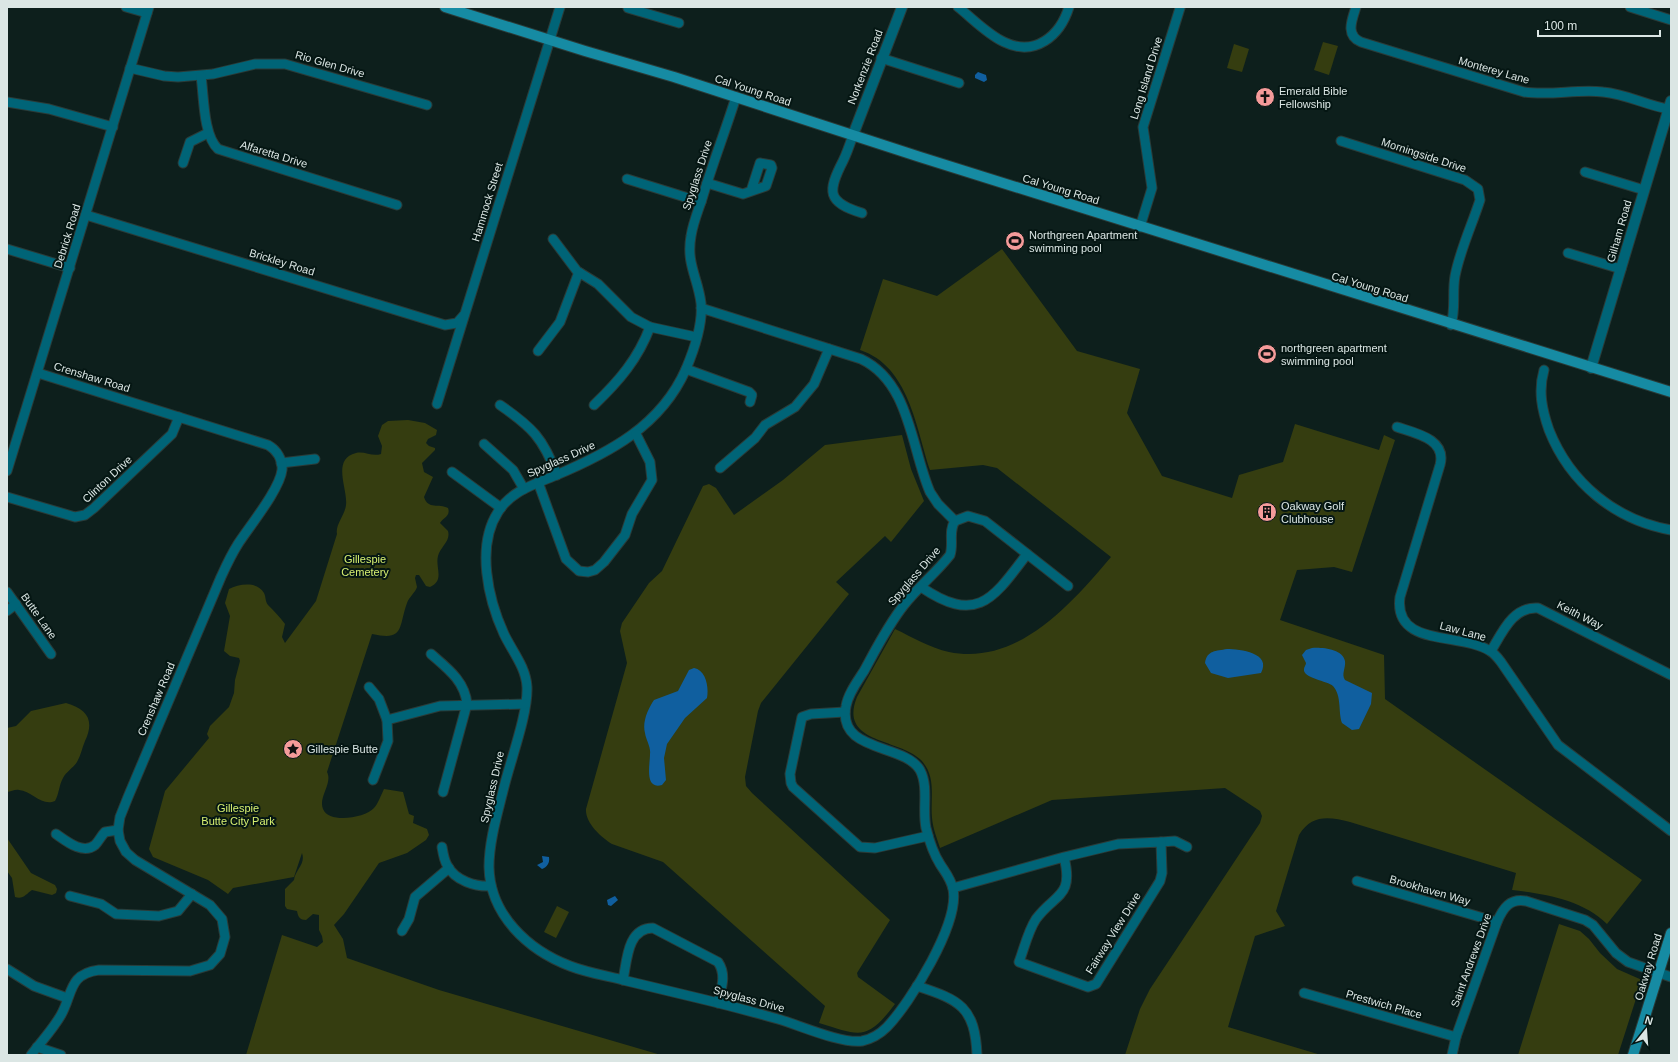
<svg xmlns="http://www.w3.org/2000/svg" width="1678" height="1062" font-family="Arial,sans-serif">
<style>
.green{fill:#353d10}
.water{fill:#105f9f}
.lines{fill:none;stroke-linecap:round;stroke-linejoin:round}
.minor-casing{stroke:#2a3b38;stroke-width:11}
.tertiary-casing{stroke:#2a3b38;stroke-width:12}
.secondary-casing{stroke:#2a3b38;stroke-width:12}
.minor{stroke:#006477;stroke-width:9}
.tertiary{stroke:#006477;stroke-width:10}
.secondary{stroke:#168ba3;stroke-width:10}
.labels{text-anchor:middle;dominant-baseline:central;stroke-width:4;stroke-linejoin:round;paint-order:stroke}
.street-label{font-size:11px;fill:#dbe6e4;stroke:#051613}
.poi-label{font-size:11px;fill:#dbe6e4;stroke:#051613;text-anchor:start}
.park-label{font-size:11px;fill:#d7f071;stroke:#051613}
</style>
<rect width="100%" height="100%" fill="#0d1f1c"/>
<g class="green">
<polygon points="1323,42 1338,46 1329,75 1314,70"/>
<polygon points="1234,44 1249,49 1242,72 1227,68"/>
<path d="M1002 249 1077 351 1140 369 1127 413 1162 476 1232 498 1239 475 1283 462 1295 424 1379 450 1384 435 1395 440 1352 572 1334 567 1297 570 1280 620 1384 655 1385 699 1642 880 1607 924C1583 900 1545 894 1512 890L1516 873 1350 822C1329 817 1312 814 1299 835L1276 911 1285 926 1255 936 1228 1027 1321 1055H1125L1140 1009 1150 989 1260 823 1262 816 1260 811 1225 788 1052 800 940 848C937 838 933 829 932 818 930 798 937 777 921 760 899 738 838 744 857 697L895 629C912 637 930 648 949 652 1018 666 1071 604 1111 557L997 468 983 465 930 470C916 428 909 366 860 350L883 279 937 296Z"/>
<path d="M408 420 425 423 437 430 436 435 428 439 426 443 429 446 435 448V450L422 463 424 472 433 477 424 497C428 510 439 503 448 508 451 516 443 518 440 523L448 531C451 541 440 547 438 556 435 567 445 581 430 587L426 586 419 575H416L415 578 417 587C415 593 409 597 407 603 398 628 405 641 372 634L327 772C333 783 318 797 323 809 329 824 365 818 374 808 378 804 381 795 384 789L403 792 409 814 414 816 413 823 427 829 429 835 426 840 407 853 379 863 344 914 334 925 343 939 347 958 439 990 661 1055H246L282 935 317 947 323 942 322 936 319 930V915L313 914 306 920C300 920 298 917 297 911L287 909 285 906V889L294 880C295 870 306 864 302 853L294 877 233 888 228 894 208 880 153 857 149 849 165 791 209 738 207 734 210 726 229 707 234 693 235 680 240 661 239 658 230 656 224 651 230 616 225 603 229 589C239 584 257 581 264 593 266 597 265 601 268 605 274 611 280 617 285 624L282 637 285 643 316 601 337 534C335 525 345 515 346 505 348 489 331 459 356 453 365 451 372 457 381 454L382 446 378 436 382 425 388 421Z"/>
<path d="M902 435 911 469 924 501 891 542 885 536 836 582 849 594 761 703 758 711 745 777 746 786 752 793 890 920 857 973 858 977 895 1004C867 1041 861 1036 819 1023L825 1006 663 862 612 844C601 837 585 823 586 809L627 663 620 631 622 623 649 583 662 571 703 486 709 484 716 488 734 515 783 480 825 445Z"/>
<path d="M66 703C87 709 95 720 85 741 82 748 81 755 77 762 73 768 66 772 63 778 59 785 59 794 55 801 42 807 32 791 19 790 15 789 11 792 7 792V728L16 726 31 711Z"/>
<path d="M7 838 31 873 55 885 57 889 56 893 52 895 32 890C26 894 23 900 15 897L12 878 7 871Z"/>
<polygon points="557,906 569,912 556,938 544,932"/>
<polygon points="1559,924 1580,931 1589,939 1600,953 1617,969 1642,980 1618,1055 1518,1055"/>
</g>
<g class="water">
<polygon points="978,72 986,75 987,80 984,82 975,78 975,75"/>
<polygon points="1013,238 1017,239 1021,244 1015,250 1010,248"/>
<polygon points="1263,346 1267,347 1272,352 1270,360 1263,358 1264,355 1260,351"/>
<path d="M1312 648C1321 647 1343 649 1345 661 1346 668 1341 674 1345 680L1372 693 1371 704 1359 729 1352 730 1342 723C1338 712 1342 696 1333 686 1328 681 1302 678 1304 669 1304 667 1306 665 1306 663L1302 655 1306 650Z"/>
<path d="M1227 649C1240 649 1272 653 1261 673L1228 678 1211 673 1205 663C1207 650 1216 651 1227 649Z"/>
<path d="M694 668C706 670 709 687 707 698L685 718 667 744 664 758 666 780 662 785C644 790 650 765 650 754 651 747 646 740 645 733 642 722 648 709 654 700L678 691 689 670Z"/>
<path d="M542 856 549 857C550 863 547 867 542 869L537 865 543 862Z"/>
<polygon points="615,896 618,900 611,906 608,905 607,900"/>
</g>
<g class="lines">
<defs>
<g id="minor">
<polyline points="126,7 147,13"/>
<path d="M958 7C972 18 987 34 1004 42 1035 57 1060 36 1069 7"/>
<path d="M1356 7C1352 20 1345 35 1361 42L1524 92C1550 96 1577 89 1603 92 1626 94 1646 105 1668 109"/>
<polyline points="1630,7 1671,20"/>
<polyline points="628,8 679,23"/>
<polyline points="881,58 959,83"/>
<polyline points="130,68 164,76 178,77 213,74 255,64 285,64 427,105"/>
<path d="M201 76C204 96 203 135 218 149L397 205"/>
<polyline points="7,102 49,109 113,127"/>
<path d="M853 135C850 144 847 153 843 161 827 192 827 202 862 213"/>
<path d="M1341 141 1465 180 1478 189 1480 200C1472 225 1460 250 1455 276 1452 293 1456 308 1451 325"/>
<polyline points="183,163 190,142 208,133"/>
<polyline points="1585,172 1644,190"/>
<polyline points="627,179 701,202"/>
<polyline points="707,183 743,194 766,186 772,168 771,165 760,163 751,191"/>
<polyline points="86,215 445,325 457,323 464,315"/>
<polyline points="1140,227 1152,188 1143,127 1180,8"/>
<polyline points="553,239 577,271 598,284 631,317 650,327 696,337"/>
<polyline points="7,249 70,268"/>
<polyline points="1568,253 1621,269"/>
<path d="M701 308 861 359C910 382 911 448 930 492L938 504 955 521C948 531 954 544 950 555 936 573 918 587 904 605 888 625 876 649 864 671 857 682 848 694 846 706 837 753 904 743 920 770 929 787 922 809 926 828 929 840 933 853 940 864 945 872 951 879 953 889 960 923 910 1003 887 1027 880 1034 872 1039 862 1041 841 1044 799 1025 778 1019 753 1012 727 1005 702 999 677 993 652 987 627 981 608 976 588 973 570 966 528 950 490 915 489 867 489 842 497 815 503 791 510 761 528 715 527 687 526 667 512 651 504 634 488 599 476 546 498 512 511 491 533 485 554 476 609 453 661 426 686 369 694 350 703 323 701 303 698 278 686 264 691 236 693 223 698 211 702 199 712 165 725 132 736 97"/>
<polyline points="538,351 560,322 577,277 580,273"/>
<polyline points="686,369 749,392 752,395 750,402"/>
<path d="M1544 370C1538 391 1542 410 1549 430 1570 483 1615 520 1671 530"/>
<polyline points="437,404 560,7"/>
<path d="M500 405C532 427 543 438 557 475"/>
<path d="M594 405C619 381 638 359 650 327"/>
<path d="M1397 427C1415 433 1447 439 1440 465L1400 597C1393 648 1462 632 1490 651 1494 653 1498 658 1501 662L1558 745 1671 831"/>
<polyline points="484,444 513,470 524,489"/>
<polyline points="281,463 315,459"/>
<polyline points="720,468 755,438 765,425 795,407 814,384 829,349"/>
<polyline points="7,471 149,7"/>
<polyline points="452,472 501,508"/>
<polyline points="538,482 566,559 579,571 588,572 595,570 604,562 625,535 632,514 652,480 650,462 636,434"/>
<polyline points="7,497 75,517 85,515 94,508 172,434 179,417"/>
<polyline points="955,521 968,516 985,521 1068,586"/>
<path d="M921 587C977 625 993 599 1027 554"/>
<polyline points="7,592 51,654"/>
<polyline points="7,611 16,604"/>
<path d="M1491 651C1502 633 1513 606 1538 608L1671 675"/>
<path d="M431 654C447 668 465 681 467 704L443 792"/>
<polyline points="369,687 379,699 387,720 440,706 525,704"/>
<polyline points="845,712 811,714 802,717 790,774 791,783 793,787 860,847 875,848 928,836"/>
<polyline points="373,780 388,741 387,720"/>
<path d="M56 834C66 841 83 855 95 845 99 841 101 836 105 832L118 830"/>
<polyline points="1161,842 1175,841 1187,847"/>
<path d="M442 847C443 853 444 860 447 865 455 881 476 887 491 886"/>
<polyline points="1357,881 1497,922"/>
<path d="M953 888 1064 857C1074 898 1055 893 1036 919 1028 931 1024 949 1019 962L1088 987 1096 984 1160 881 1162 873 1161 842 1118 844 1064 857"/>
<polyline points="70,896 101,904 116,914 159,916 178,911 192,894"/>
<polyline points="402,931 409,919 415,897 449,868"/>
<polyline points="7,969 34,986 67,998"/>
<path d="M623 980C627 961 627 928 653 928L718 962C727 975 721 989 718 1003"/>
<path d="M917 986C960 1000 975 1007 977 1055"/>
<polyline points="1304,993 1456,1037"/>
<polyline points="37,1047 61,1055"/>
<path d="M31 1055C41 1042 53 1029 61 1015 73 994 68 974 99 970L190 971 210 965 220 954 225 937 222 919 210 905 135 860 126 852 120 841 118 830 120 817 128 797 221 577C226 566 231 555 238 544 249 527 280 489 282 470 283 460 277 450 268 445L38 373"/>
<path d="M1452 1055 1456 1037 1497 922C1503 908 1510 898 1526 901L1585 920 1593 925 1616 953 1628 962 1671 977"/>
</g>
<g id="tertiary">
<polyline points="853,135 902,7"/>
<polyline points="1591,368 1671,101"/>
</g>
<g id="secondary">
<polyline points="445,7 585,51 674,77 920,157 1671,392"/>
<polyline points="1633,1055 1671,933"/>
</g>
</defs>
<use href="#minor" class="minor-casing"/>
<use href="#tertiary" class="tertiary-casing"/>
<use href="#secondary" class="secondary-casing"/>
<use href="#minor" class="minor"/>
<use href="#tertiary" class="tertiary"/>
<use href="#secondary" class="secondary"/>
</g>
<defs>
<symbol id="church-disc" viewBox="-11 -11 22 22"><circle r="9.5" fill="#f59b9a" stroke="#051613"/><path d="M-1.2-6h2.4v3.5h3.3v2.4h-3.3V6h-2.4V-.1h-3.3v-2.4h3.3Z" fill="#111"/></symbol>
<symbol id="stadium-disc" viewBox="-11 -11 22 22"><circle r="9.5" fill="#f59b9a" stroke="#051613"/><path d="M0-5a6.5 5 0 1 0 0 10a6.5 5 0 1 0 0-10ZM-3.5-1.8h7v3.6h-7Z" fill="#111"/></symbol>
<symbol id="building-disc" viewBox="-11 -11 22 22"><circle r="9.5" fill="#f59b9a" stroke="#051613"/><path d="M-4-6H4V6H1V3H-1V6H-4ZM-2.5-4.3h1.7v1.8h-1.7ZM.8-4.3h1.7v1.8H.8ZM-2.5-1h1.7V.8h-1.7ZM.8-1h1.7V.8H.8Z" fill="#111"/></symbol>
<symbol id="sight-disc" viewBox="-11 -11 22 22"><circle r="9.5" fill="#f59b9a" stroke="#051613"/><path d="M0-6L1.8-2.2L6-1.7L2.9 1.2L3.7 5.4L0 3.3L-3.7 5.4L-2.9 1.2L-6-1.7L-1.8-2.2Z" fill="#111"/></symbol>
</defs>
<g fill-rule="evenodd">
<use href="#church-disc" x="1254" y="86" width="22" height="22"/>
<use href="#stadium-disc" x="1004" y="230" width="22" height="22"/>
<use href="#stadium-disc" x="1256" y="343" width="22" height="22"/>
<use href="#building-disc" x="1256" y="501" width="22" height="22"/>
<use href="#sight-disc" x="282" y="738" width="22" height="22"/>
</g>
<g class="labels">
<g class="street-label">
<text transform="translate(330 64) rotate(16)">Rio Glen Drive</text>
<text transform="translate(865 67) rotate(-69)">Norkenzie Road</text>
<text transform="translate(1494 70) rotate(16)">Monterey Lane</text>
<text transform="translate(1146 78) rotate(-73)">Long Island Drive</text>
<text transform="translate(753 90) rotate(18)">Cal Young Road</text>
<text transform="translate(274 154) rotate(17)">Alfaretta Drive</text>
<text transform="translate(1424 155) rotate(18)">Morningside Drive</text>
<text transform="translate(697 175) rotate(-72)">Spyglass Drive</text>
<text transform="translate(1061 189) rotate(17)">Cal Young Road</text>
<text transform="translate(487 202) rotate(-73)">Hammock Street</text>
<text transform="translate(1619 231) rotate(-74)">Gilham Road</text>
<text transform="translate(67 236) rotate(-73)">Debrick Road</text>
<text transform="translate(282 262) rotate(17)">Brickley Road</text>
<text transform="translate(1370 287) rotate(17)">Cal Young Road</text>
<text transform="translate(92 377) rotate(17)">Crenshaw Road</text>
<text transform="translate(561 459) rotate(-24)">Spyglass Drive</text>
<text transform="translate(107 479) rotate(-43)">Clinton Drive</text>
<text transform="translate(914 576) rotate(-49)">Spyglass Drive</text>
<text transform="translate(1580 615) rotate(27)">Keith Way</text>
<text transform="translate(39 616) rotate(55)">Butte Lane</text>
<text transform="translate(1463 631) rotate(15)">Law Lane</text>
<text transform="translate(156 699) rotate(-67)">Crenshaw Road</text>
<text transform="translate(492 787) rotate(-77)">Spyglass Drive</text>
<text transform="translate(1430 890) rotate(16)">Brookhaven Way</text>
<text transform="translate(1113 933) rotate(-58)">Fairway View Drive</text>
<text transform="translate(1471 960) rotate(-70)">Saint Andrews Drive</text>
<text transform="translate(1648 967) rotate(-73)">Oakway Road</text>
<text transform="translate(749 999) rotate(15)">Spyglass Drive</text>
<text transform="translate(1384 1004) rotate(16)">Prestwich Place</text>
</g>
<g class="poi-label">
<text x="1279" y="91">Emerald Bible<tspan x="1279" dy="13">Fellowship</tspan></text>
<text x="1029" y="235">Northgreen Apartment<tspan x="1029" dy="13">swimming pool</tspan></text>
<text x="1281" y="348">northgreen apartment<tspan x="1281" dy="13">swimming pool</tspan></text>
<text x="1281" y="506">Oakway Golf<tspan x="1281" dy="13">Clubhouse</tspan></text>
<text x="307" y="749">Gillespie Butte</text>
</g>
<g class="park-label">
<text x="365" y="559">Gillespie<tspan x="365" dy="13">Cemetery</tspan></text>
<text x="238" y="808">Gillespie<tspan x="238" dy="13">Butte City Park</tspan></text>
</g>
</g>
<rect width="1678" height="1062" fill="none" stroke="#dbe6e4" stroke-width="16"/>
<g transform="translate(1646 1030) rotate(17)" stroke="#051613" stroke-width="3" paint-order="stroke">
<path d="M0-3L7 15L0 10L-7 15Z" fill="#dbe6e4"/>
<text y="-6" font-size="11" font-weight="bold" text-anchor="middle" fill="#dbe6e4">N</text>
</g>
<path d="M1538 30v6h122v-6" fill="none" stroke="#dbe6e4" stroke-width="2"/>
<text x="1544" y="30" font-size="12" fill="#dbe6e4" stroke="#051613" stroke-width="3" paint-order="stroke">100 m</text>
</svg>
